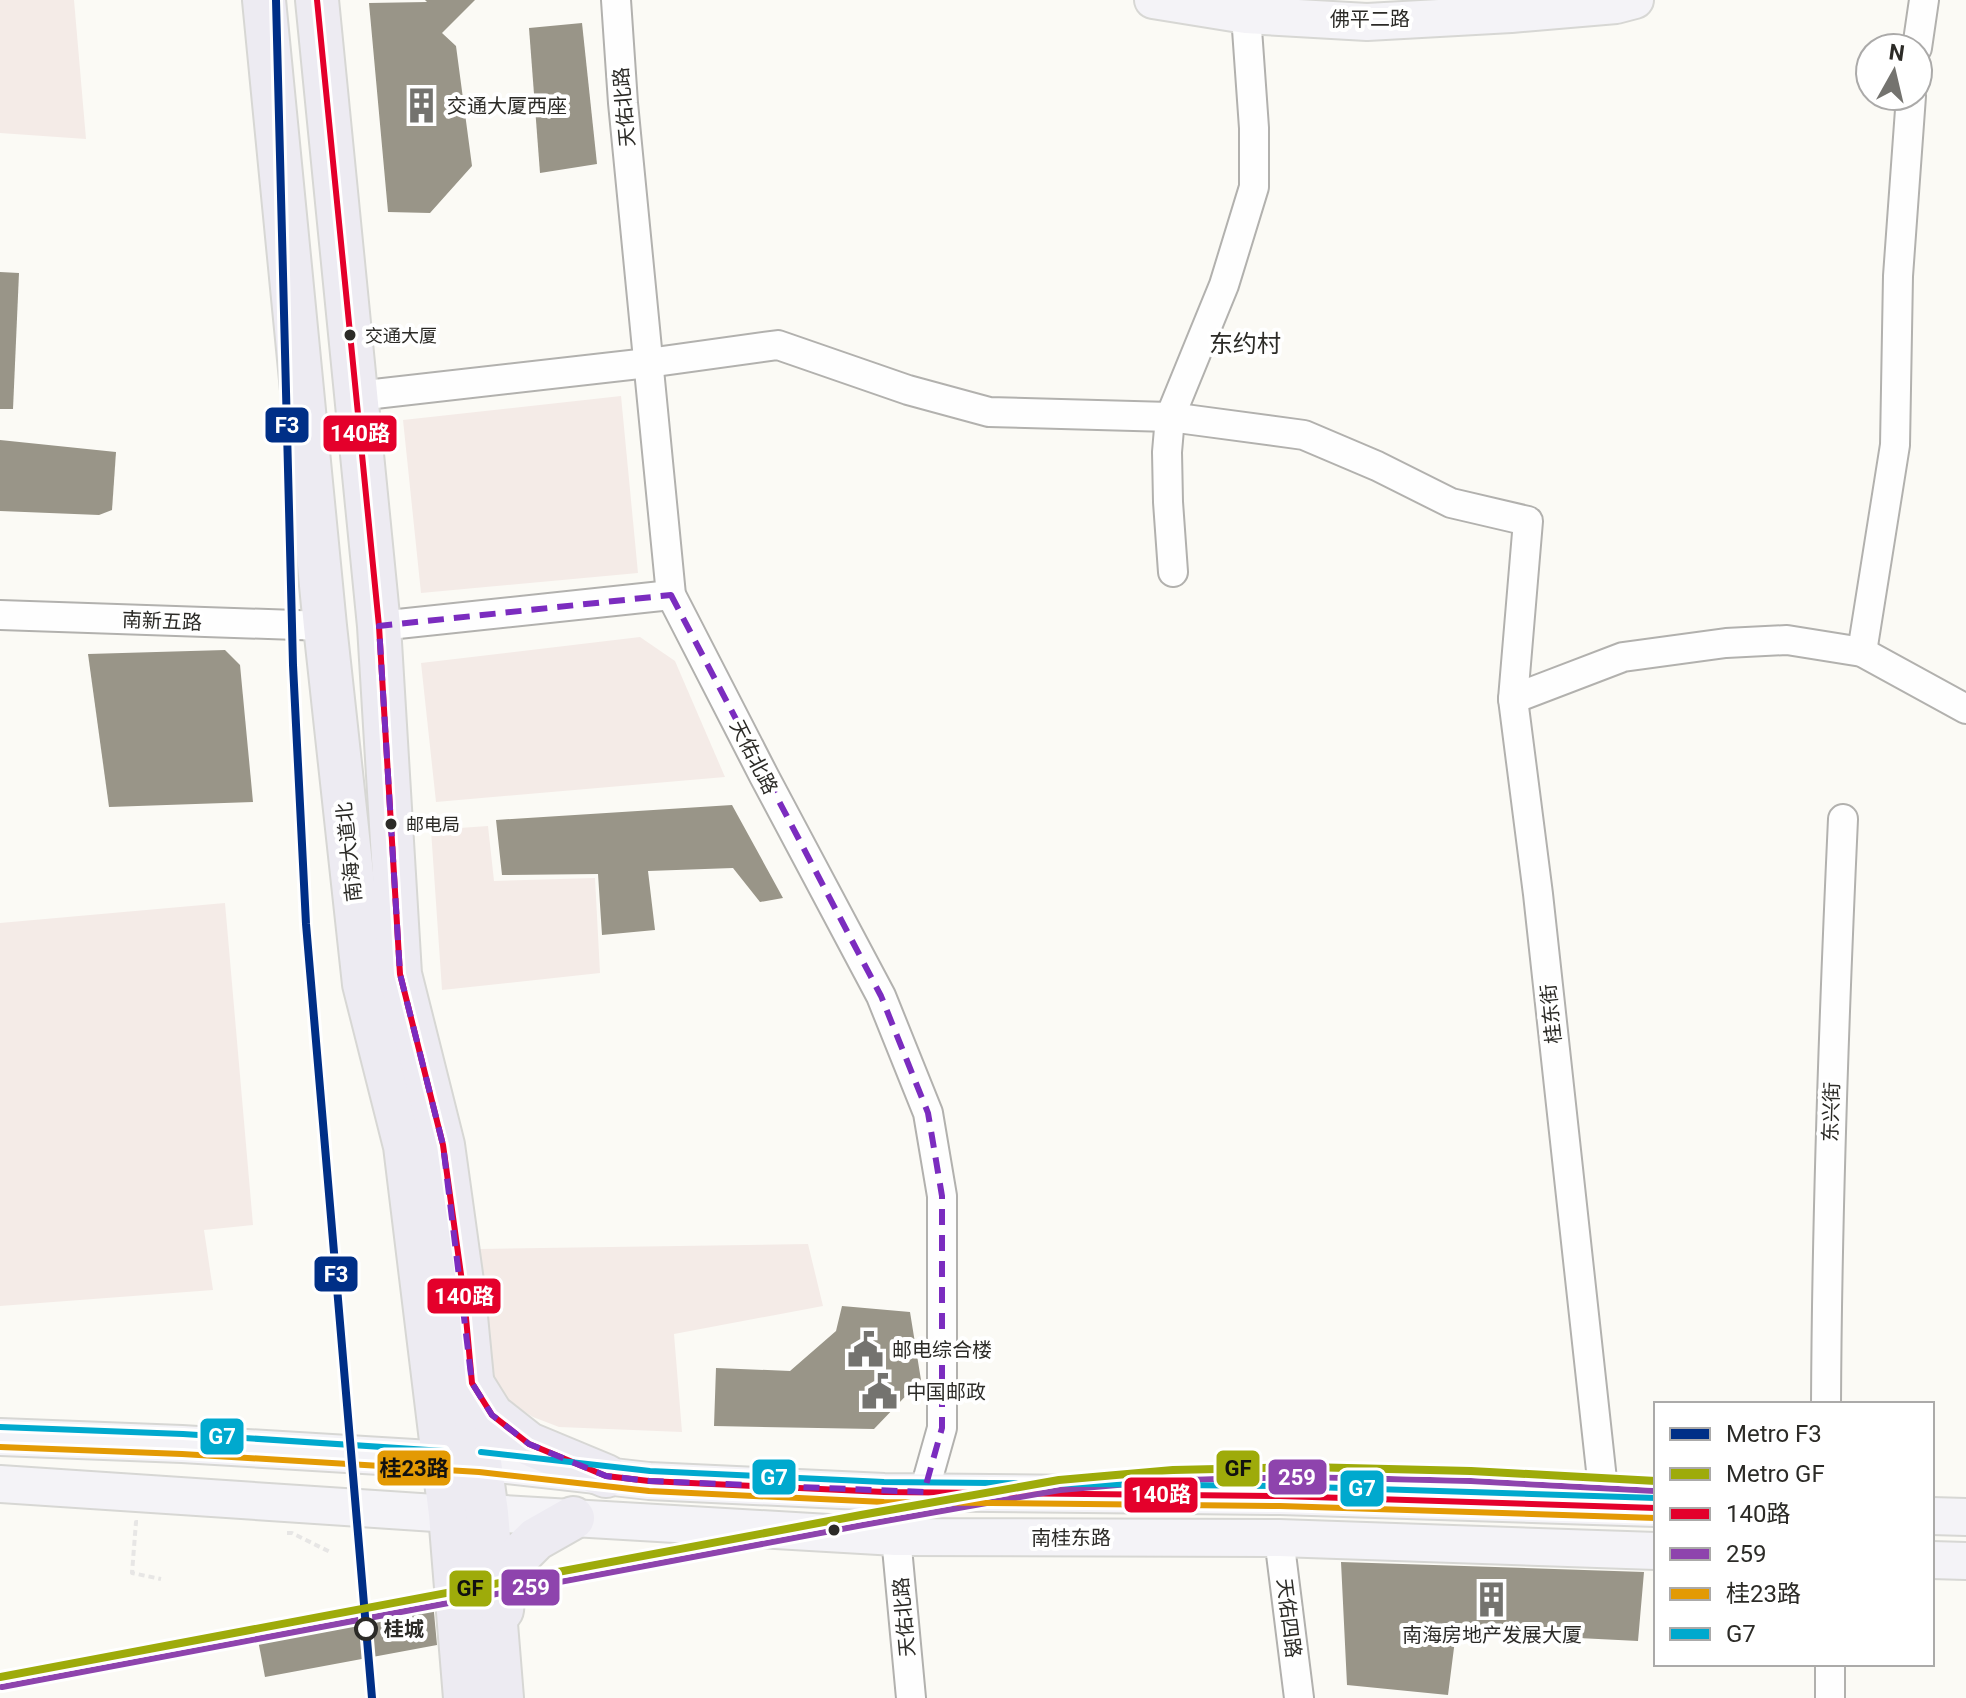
<svg xmlns="http://www.w3.org/2000/svg" width="1966" height="1698" font-family="Roboto,'Noto Sans SC',sans-serif">
<style>
.commercial{fill:#f4ebe7}
.building{fill:#999588}
.lines{fill:none;stroke-linecap:round;stroke-linejoin:round}
.minor-casing{stroke:#b2b1ae;stroke-width:32}
.major-casing{stroke:#d7d7d4;stroke-width:40}
.highway-casing{stroke:#d7d7d4;stroke-width:46}
.path{stroke:#e7e6e5;stroke-width:4;stroke-dasharray:6 4;stroke-linecap:butt}
.minor{stroke:#fefefe;stroke-width:28}
.major{stroke:#f4f3f7;stroke-width:36}
.highway{stroke:#edebf2;stroke-width:42}
.bus-1-casing{stroke:#fff;stroke-width:12}
.bus-2-casing{stroke:#fff;stroke-width:12}
.bus-3-casing{stroke:#fff;stroke-width:12}
.bus-4-casing{stroke:#fff;stroke-width:12}
.bus-1{stroke:#e4002b;stroke-width:6}
.bus-2{stroke:#8e44ad;stroke-width:6}
.bus-3{stroke:#e39a04;stroke-width:6}
.bus-4{stroke:#00a9ce;stroke-width:6}
.metro-1-casing{stroke:#fff;stroke-width:14}
.metro-2-casing{stroke:#fff;stroke-width:14}
.metro-1{stroke:#002f87;stroke-width:8}
.metro-2{stroke:#9eab0a;stroke-width:8}
.marked{fill:none;stroke:#7b2cbf;stroke-width:6;stroke-dasharray:16 10;stroke-linejoin:round}
.bus-dot{fill:#2c2b27;stroke:#fff;stroke-width:3}
.stop-dot{fill:#fff;stroke:#2c2b27;stroke-width:4}
.labels{text-anchor:middle;dominant-baseline:central;stroke-width:8;stroke-linejoin:round;paint-order:stroke}
.bus-label{font-size:18px;fill:#2c2b27;stroke:#fff;text-anchor:start}
.street-label{font-size:20px;fill:#2c2b27;stroke:#fff}
.poi-label{font-size:20px;fill:#2c2b27;stroke:#fff;text-anchor:start}
.stop-label{font-size:20px;font-weight:bold;fill:#2c2b27;stroke:#fff;text-anchor:start}
.quarter-label{font-size:24px;fill:#2c2b27;stroke:#fff}
.line-badge{stroke:#fff;stroke-width:3}
.badge-label{font-size:22px;text-anchor:middle;font-weight:bold;fill:#fff}
.pale-badge-label{font-size:22px;text-anchor:middle;font-weight:bold;fill:#111}
</style>
<rect width="100%" height="100%" fill="#fbfaf5"/>
<g class="commercial">
<polygon points="0,0 74,0 86,139 0,133"/>
<polygon points="621,396 638,573 421,593 403,420"/>
<polygon points="640,637 675,661 725,777 436,802 421,663"/>
<polygon points="488,826 494,881 595,878 600,973 442,990 431,830"/>
<polygon points="225,903 253,1225 204,1230 213,1290 0,1306 0,923"/>
<polygon points="808,1244 823,1306 674,1334 682,1432 559,1427 533,1417 509,1402 491,1382 479,1249"/>
</g>
<g class="building">
<polygon points="425,0 475,0 442,33 456,46 472,166 430,213 388,212 369,3 427,2"/>
<polygon points="582,23 597,164 540,173 529,28"/>
<polygon points="0,272 19,273 13,409 0,409"/>
<polygon points="0,440 116,452 112,510 99,515 0,511"/>
<polygon points="225,650 240,665 253,802 109,807 88,654"/>
<polygon points="732,805 783,898 760,902 733,868 648,871 655,930 602,935 598,874 502,875 496,820"/>
<polygon points="842,1306 910,1312 921,1380 874,1429 714,1426 716,1368 790,1371 836,1331"/>
<polygon points="1341,1562 1644,1572 1638,1641 1456,1632 1448,1695 1347,1685"/>
<polygon points="432,1591 437,1645 265,1677 255,1624"/>
</g>
<g class="lines">
<defs>
<g id="minor">
<polyline points="616,0 623,103 671,595 764,776 881,996 928,1113 942,1196 942,1428 924,1492"/>
<polyline points="1917,48 1924,0"/>
<polyline points="357,396 648,363 778,345 908,390 989,412 1170,417 1304,435 1377,466 1451,503 1528,521 1513,699 1538,894 1605,1507"/>
<polyline points="1173,572 1168,502 1167,452 1170,417 1224,285 1254,187 1254,128 1246,15"/>
<polyline points="0,615 325,626"/>
<polyline points="379,626 671,595"/>
<polyline points="1862,652 1895,445 1898,276 1911,96"/>
<polyline points="1513,699 1623,657 1726,643 1787,640 1862,652 1966,709"/>
<path d="M1826 1404C1827 1209 1834 1014 1843 819"/>
<polyline points="896,1537 911,1698"/>
<polyline points="1279,1538 1299,1698"/>
<polyline points="1830,1664 1830,1698"/>
</g>
<g id="major">
<polyline points="1153,0 1246,15 1367,22 1511,14 1616,5 1635,0"/>
<polyline points="0,1437 182,1444 480,1462 649,1481 884,1492 1280,1496 1656,1508"/>
<polyline points="0,1484 450,1514 487,1513 896,1537 1279,1538 1656,1551"/>
<polyline points="1932,1516 1966,1517"/>
<polyline points="1932,1560 1966,1561"/>
</g>
<g id="highway">
<polyline points="264,0 325,626 364,984 405,1146 450,1514 465,1698"/>
<polyline points="317,0 379,626 400,974 443,1145 464,1296 480,1462 487,1513 502,1698"/>
<polyline points="472,1383 492,1415 529,1444 606,1476"/>
<polyline points="502,1610 503,1601 516,1559 536,1539 573,1518"/>
</g>
</defs>
<use href="#minor" class="minor-casing"/>
<use href="#major" class="major-casing"/>
<use href="#highway" class="highway-casing"/>
<g class="path">
<polyline points="138,1522 136,1522 132,1573 161,1579"/>
<polyline points="287,1533 292,1533 332,1553"/>
</g>
<use href="#minor" class="minor"/>
<use href="#major" class="major"/>
<use href="#highway" class="highway"/>
<defs>
<polyline id="bus-1" points="317,0 379,626 400,974 443,1145 464,1296 472,1383 492,1415 529,1444 606,1476 649,1481 884,1492 1280,1496 1656,1508"/>
<polyline id="bus-2" points="2,1687 863,1525 1060,1490 1174,1480 1306,1477 1471,1481 1655,1491"/>
<polyline id="bus-3" points="0,1447 182,1454 479,1472 649,1491 884,1502 1280,1506 1656,1518"/>
<g id="bus-4">
<polyline points="0,1427 183,1434 444,1451"/>
<polyline points="481,1452 650,1471 884,1482 1280,1486 1656,1498"/>
</g>
</defs>
<use href="#bus-1" class="bus-1-casing"/>
<use href="#bus-2" class="bus-2-casing"/>
<use href="#bus-3" class="bus-3-casing"/>
<use href="#bus-4" class="bus-4-casing"/>
<use href="#bus-1" class="bus-1"/>
<use href="#bus-2" class="bus-2"/>
<use href="#bus-3" class="bus-3"/>
<use href="#bus-4" class="bus-4"/>
<defs>
<polyline id="metro-1" points="276,0 293,665 306,924 372,1698"/>
<polyline id="metro-2" points="0,1677 861,1515 1059,1480 1173,1470 1306,1467 1471,1471 1656,1481"/>
</defs>
<use href="#metro-1" class="metro-1-casing"/>
<use href="#metro-2" class="metro-2-casing"/>
<use href="#metro-1" class="metro-1"/>
<use href="#metro-2" class="metro-2"/>
</g>
<path class="marked" d="M671 595 881 996 928 1113 942 1196V1428L924 1492 649 1481 606 1476 529 1444 492 1415 472 1383 443 1145 400 974 379 626Z"/>
<defs>
<symbol id="building-bare" viewBox="-9 -9 18 18"><path d="M-4-6H4V6H1V3H-1V6H-4ZM-2.5-4.3h1.7v1.8h-1.7ZM.8-4.3h1.7v1.8H.8ZM-2.5-1h1.7V.8h-1.7ZM.8-1h1.7V.8H.8Z" fill="#74736f" stroke="#fff" stroke-width="2.5" paint-order="stroke"/></symbol>
<symbol id="civic-bare" viewBox="-9 -9 18 18"><path d="M-.6-6.5H3V-4.5H.6V-3L4-1V1h2V6H-6V1h2V-1L-.6-3ZM-1.2 2.5V6h2.4V2.5Z" fill="#74736f" stroke="#fff" stroke-width="2.5" paint-order="stroke"/></symbol>
</defs>
<g fill-rule="evenodd">
<use href="#building-bare" x="396" y="80" width="51" height="51"/>
<use href="#civic-bare" x="840" y="1324" width="51" height="51"/>
<use href="#civic-bare" x="854" y="1366" width="51" height="51"/>
<use href="#building-bare" x="1466" y="1574" width="51" height="51"/>
</g>
<g class="bus-dot">
<circle cx="350" cy="335" r="7"/>
<circle cx="391" cy="824" r="7"/>
<circle cx="834" cy="1530" r="7"/>
</g>
<circle class="stop-dot" cx="366" cy="1629" r="10"/>
<g class="labels">
<g class="bus-label">
<text x="365" y="335">交通大厦</text>
<text x="406" y="824">邮电局</text>
</g>
<g class="street-label">
<text x="1370" y="19">佛平二路</text>
<text transform="translate(624 107) rotate(-95)">天佑北路</text>
<text transform="translate(162 621) rotate(2)">南新五路</text>
<text transform="translate(754 757) rotate(63)">天佑北路</text>
<text transform="translate(349 852) rotate(-96)">南海大道北</text>
<text transform="translate(1551 1014) rotate(-96)">桂东街</text>
<text transform="translate(1831 1112) rotate(-88)">东兴街</text>
<text x="1071" y="1538">南桂东路</text>
<text transform="translate(904 1617) rotate(-95)">天佑北路</text>
<text transform="translate(1289 1618) rotate(83)">天佑四路</text>
</g>
<g class="poi-label">
<text x="447" y="106">交通大厦西座</text>
<text x="892" y="1350">邮电综合楼</text>
<text x="906" y="1392">中国邮政</text>
<text x="1492" y="1635" text-anchor="middle">南海房地产发展大厦</text>
</g>
<g class="stop-label">
<text x="384" y="1629">桂城</text>
</g>
<g class="quarter-label">
<text x="1245" y="344">东约村</text>
</g>
</g>
<g class="line-badge">
<rect x="264" y="406" width="46" height="38" rx="8" fill="#002f87"/>
<rect x="322" y="414" width="76" height="39" rx="8" fill="#e4002b"/>
<rect x="313" y="1255" width="46" height="38" rx="8" fill="#002f87"/>
<rect x="426" y="1277" width="76" height="38" rx="8" fill="#e4002b"/>
<rect x="199" y="1417" width="46" height="39" rx="8" fill="#00a9ce"/>
<rect x="376" y="1449" width="76" height="38" rx="8" fill="#e39a04"/>
<rect x="1215" y="1449" width="46" height="39" rx="8" fill="#9eab0a"/>
<rect x="751" y="1458" width="46" height="38" rx="8" fill="#00a9ce"/>
<rect x="1267" y="1458" width="61" height="38" rx="8" fill="#8e44ad"/>
<rect x="1339" y="1469" width="46" height="39" rx="8" fill="#00a9ce"/>
<rect x="1123" y="1476" width="76" height="38" rx="8" fill="#e4002b"/>
<rect x="500" y="1568" width="61" height="39" rx="8" fill="#8e44ad"/>
<rect x="448" y="1569" width="45" height="39" rx="8" fill="#9eab0a"/>
</g>
<g class="badge-label">
<text x="287" y="433">F3</text>
<text x="360" y="441">140路</text>
<text x="336" y="1282">F3</text>
<text x="464" y="1304">140路</text>
<text x="222" y="1444">G7</text>
<text x="774" y="1485">G7</text>
<text x="1297" y="1485">259</text>
<text x="1362" y="1496">G7</text>
<text x="1161" y="1502">140路</text>
<text x="531" y="1595">259</text>
</g>
<g class="pale-badge-label">
<text x="414" y="1476">桂23路</text>
<text x="1238" y="1476">GF</text>
<text x="470" y="1596">GF</text>
</g>
<rect x="1654" y="1402" width="280" height="264" fill="#ffffff" stroke="#abaaa9" stroke-width="2"/>
<rect x="1670" y="1428" width="40" height="12" fill="#002f87" stroke="#abaaa9" stroke-width="2"/>
<text x="1726" y="1442" font-size="24" fill="#2c2b27">Metro F3</text>
<rect x="1670" y="1468" width="40" height="12" fill="#9eab0a" stroke="#abaaa9" stroke-width="2"/>
<text x="1726" y="1482" font-size="24" fill="#2c2b27">Metro GF</text>
<rect x="1670" y="1508" width="40" height="12" fill="#e4002b" stroke="#abaaa9" stroke-width="2"/>
<text x="1726" y="1522" font-size="24" fill="#2c2b27">140路</text>
<rect x="1670" y="1548" width="40" height="12" fill="#8e44ad" stroke="#abaaa9" stroke-width="2"/>
<text x="1726" y="1562" font-size="24" fill="#2c2b27">259</text>
<rect x="1670" y="1588" width="40" height="12" fill="#e39a04" stroke="#abaaa9" stroke-width="2"/>
<text x="1726" y="1602" font-size="24" fill="#2c2b27">桂23路</text>
<rect x="1670" y="1628" width="40" height="12" fill="#00a9ce" stroke="#abaaa9" stroke-width="2"/>
<text x="1726" y="1642" font-size="24" fill="#2c2b27">G7</text>
<g transform="translate(1894 72) rotate(8)"><circle r="38" fill="#ffffff" stroke="#abaaa9" stroke-width="2"/>
<path d="M0-6L14 30L0 20L-14 30Z" fill="#74736f"/>
<text y="-12" font-size="22" font-weight="bold" text-anchor="middle" fill="#2c2b27">N</text>
</g>
</svg>
